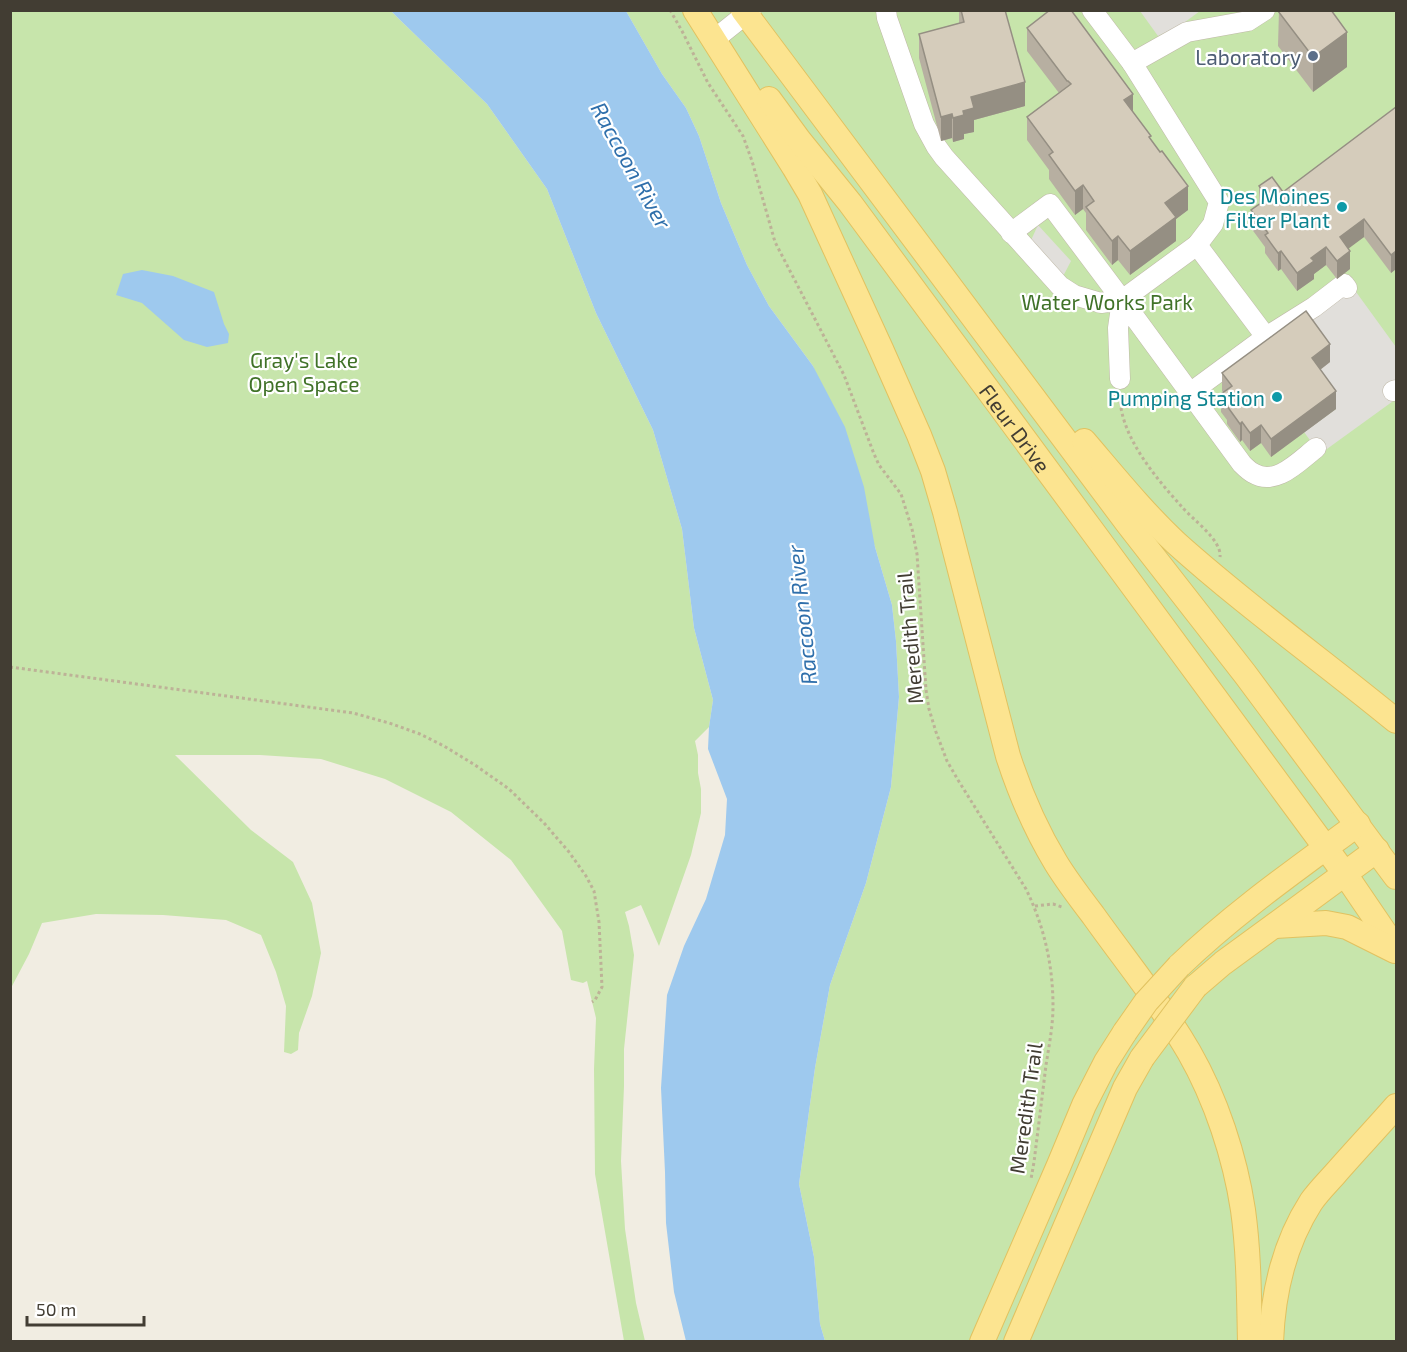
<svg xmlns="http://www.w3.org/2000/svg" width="1407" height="1352" font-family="'Exo 2',sans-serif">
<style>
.green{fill:#c7e5ab}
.parking{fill:#e1dfdb}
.water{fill:#9ec9ee}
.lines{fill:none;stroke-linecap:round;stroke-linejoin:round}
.minor-casing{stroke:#bfb8a8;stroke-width:21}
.major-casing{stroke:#e1c260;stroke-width:26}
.path{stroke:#bdb297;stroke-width:3;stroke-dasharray:3 3;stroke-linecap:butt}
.minor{stroke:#fff;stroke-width:20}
.major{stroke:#fce490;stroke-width:24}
.major-bridge-casing{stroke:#e1c260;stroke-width:26;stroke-linecap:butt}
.major-bridge{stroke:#fce490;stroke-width:24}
.wall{fill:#b7afa1}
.shaded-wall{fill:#958f83}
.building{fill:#d5ccbb;stroke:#958f83;stroke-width:1.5}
.service-dot{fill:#5c6f8a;stroke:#fff;stroke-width:2}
.culture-dot{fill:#0f9aa8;stroke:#fff;stroke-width:2}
.labels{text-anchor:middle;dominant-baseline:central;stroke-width:4.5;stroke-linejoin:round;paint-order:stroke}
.service-label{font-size:21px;fill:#4e5e75;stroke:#fff;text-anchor:end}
.culture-label{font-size:21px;fill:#0d838f;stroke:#fff;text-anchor:end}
.park-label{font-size:21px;fill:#407228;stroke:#fff}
.street-label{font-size:21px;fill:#423d33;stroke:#fff}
.water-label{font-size:22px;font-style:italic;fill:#2f6fab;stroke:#fff}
</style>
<rect width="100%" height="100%" fill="#f1ede2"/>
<g class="green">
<polygon points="11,11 391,11 399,19 487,104 547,189 596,313 653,430 682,529 694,628 713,700 709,727 695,741 698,755 698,773 701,789 701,813 691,855 659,946 641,905 625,912 629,926 634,955 624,1049 624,1086 621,1161 625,1229 636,1303 645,1341 624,1341 595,1174 594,1069 596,1018 587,981 583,983 571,980 562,931 511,860 451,812 385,779 321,759 260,755 175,755 251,830 293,862 312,903 321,953 312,996 299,1033 298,1050 291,1054 284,1052 286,1006 276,972 261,935 226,920 163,915 96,914 42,923 29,954 11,988"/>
<polygon points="626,11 1396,11 1396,1341 825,1341 820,1324 814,1257 799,1184 815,1068 830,985 866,883 891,787 899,697 896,641 892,605 875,547 813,366 769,306 747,265 721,203 699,136 686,108 662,74"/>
</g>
<g class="parking">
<polygon points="1140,11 1200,11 1181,25 1158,36"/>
<polygon points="1038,225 1071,261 1059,284 1027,249"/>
<polygon points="1351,285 1396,347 1396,399 1320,454 1304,432 1336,409 1301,322"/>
</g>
<g class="water">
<polygon points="391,11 626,11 662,74 686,108 699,136 721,203 747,265 769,306 813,366 845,427 864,487 875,547 892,605 896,641 899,697 891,787 866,883 830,985 815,1068 799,1184 814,1257 820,1324 825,1341 686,1341 674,1292 666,1223 665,1172 661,1088 667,995 684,946 706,899 725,835 727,799 708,749 709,727 713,700 694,628 682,529 653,430 596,313 547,189 487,104 399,19"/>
<polygon points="142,270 173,276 214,292 224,324 229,334 228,343 207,347 184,340 142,303 116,295 123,274"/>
</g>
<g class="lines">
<defs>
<g id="minor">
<polyline points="886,10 887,18 924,124 936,146 944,157 1060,286 1074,295 1101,303 1122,300 1197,245 1213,224 1219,202 1132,63 1092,10"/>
<polyline points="721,34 751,10"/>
<polyline points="1132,63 1187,32 1248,21 1265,10"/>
<polyline points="1011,233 1050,204 1122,300"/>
<polyline points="1197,245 1266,337"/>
<path d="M1120 379 1118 328 1122 300 1242 464C1245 467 1249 471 1253 473 1276 487 1299 461 1316 448"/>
<polyline points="1393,391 1396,390"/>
<polyline points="1190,393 1266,337 1314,307 1344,284 1347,288"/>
</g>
<g id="major">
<path d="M695 10 794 167 810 194 881 349 919 435 933 471 945 512 1008 756C1020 793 1036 830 1056 863 1067 881 1080 898 1093 915 1125 960 1161 1004 1189 1052 1216 1099 1235 1157 1243 1210 1249 1253 1249 1298 1250 1342"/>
<polyline points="743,10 1128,524 1245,674 1396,877"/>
<path id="s1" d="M769 99 799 140 850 203 1093 532 1345 874 1396 949"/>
<path d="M1084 441C1114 476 1143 512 1176 543 1246 606 1323 661 1396 721"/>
<polyline points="1275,926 1326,923 1347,927 1395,951"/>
<path d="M1179 966C1234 913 1297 869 1358 824"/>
<polyline points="1195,987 1223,963 1377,850"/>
<polyline points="982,1342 1059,1165 1084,1105 1106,1062 1125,1032"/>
<polyline points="1016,1342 1125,1088 1142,1058"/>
<path d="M1271 1342C1273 1292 1284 1244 1311 1202 1318 1192 1327 1183 1335 1174 1355 1151 1376 1129 1396 1106"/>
</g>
</defs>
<use href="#minor" class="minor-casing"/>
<use href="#major" class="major-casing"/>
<g class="path">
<path d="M670 10 682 31 708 83 743 136 752 161 775 242 844 375 874 454 879 465 901 494 912 529 917 554 926 690 929 709 936 732 947 761 958 780 1026 889C1044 926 1053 965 1053 1006 1053 1026 1049 1046 1046 1065 1042 1098 1038 1130 1034 1162L1031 1179"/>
<path d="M1120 396C1120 436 1156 478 1182 507 1192 519 1222 540 1220 557"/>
<polyline points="10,667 353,713 389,723 420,734 444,746 475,765 509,789 544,823 569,852 586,876 594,891 599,922 602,987 595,1000 592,1002"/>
<polyline points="1035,906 1053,904 1062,907"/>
</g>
<use href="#minor" class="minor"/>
<use href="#major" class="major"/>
<defs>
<g id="major-bridge">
<polyline points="1125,1032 1146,1002 1179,966"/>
<polyline points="1142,1058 1195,987"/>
</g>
</defs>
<use href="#major-bridge" class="major-bridge-casing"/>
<use href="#major-bridge" class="major-bridge"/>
</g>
<g class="wall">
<polygon points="959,10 1005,10 1025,106 974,120 974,132 964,134 964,139 953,142 952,138 941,141 919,58 919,34 959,23"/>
<polygon points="1279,10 1347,67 1313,92 1278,46"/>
<polygon points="1027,28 1133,112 1151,140 1188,210 1176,219 1176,241 1130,275 1118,260 1112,265 1086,230 1086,213 1083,209 1075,215 1049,179 1049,170 1027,140 1027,117 1059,93 1027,51"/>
<polygon points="1396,107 1396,269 1391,273 1364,237 1348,248 1350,269 1337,279 1326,265 1314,274 1314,279 1297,291 1281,269 1278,271 1265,253 1265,247 1251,228 1251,210 1259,204 1259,186 1283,192"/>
<polygon points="1330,362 1320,370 1336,409 1271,457 1261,443 1250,451 1242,440 1240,442 1227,424 1227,420 1221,412 1221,394 1223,392 1222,391 1222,373"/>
</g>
<g class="shaded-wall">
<polygon points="1347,32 1347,67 1313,92 1313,57"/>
<polygon points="1025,82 1025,106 974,120 974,132 964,134 964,139 953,142 953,118 963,111 971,97"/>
<polygon points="1133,94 1133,118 1124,100"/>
<polygon points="952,114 952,138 941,141 941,117"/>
<polygon points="1083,185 1083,209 1075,215 1075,191"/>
<polygon points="1188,186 1188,210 1176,219 1176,241 1130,275 1130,251 1165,203"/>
<polygon points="1364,219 1364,237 1340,255 1340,237"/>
<polygon points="1118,236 1118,260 1112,265 1112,241"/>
<polygon points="1326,247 1326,265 1314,274 1314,279 1297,291 1297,273 1311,258"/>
<polygon points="1281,251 1281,269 1278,271 1278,253"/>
<polygon points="1350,251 1350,269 1337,279 1337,261"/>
<polygon points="1396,251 1396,269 1391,273 1391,255"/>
<polygon points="1330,344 1330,362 1312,376 1312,358"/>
<polygon points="1336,391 1336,409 1271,457 1271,439"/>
<polygon points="1242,422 1242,440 1240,442 1240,424"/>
<polygon points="1261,425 1261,443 1250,451 1250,433"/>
</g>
<g class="building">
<polygon points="961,10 1005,10 1025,82 971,97 974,108 963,111 964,115 953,118 952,114 941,117 919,34 964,22"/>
<polygon points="1050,10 1071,10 1133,94 1124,100 1151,136 1149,137 1160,152 1162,151 1188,186 1165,203 1176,217 1130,251 1118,236 1112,241 1086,207 1094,201 1083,185 1075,191 1049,155 1053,152 1027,117 1071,84 1068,81 1067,81 1027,28"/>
<polygon points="1331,10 1347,32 1313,57 1278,11"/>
<polygon points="1396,107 1396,251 1391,255 1364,219 1340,237 1350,251 1337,261 1326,247 1311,258 1314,261 1297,273 1281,251 1278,253 1265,235 1268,233 1251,210 1268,198 1259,186 1272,177 1283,192"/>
<polygon points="1306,311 1330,344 1312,358 1336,391 1271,439 1261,425 1250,433 1242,422 1240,424 1227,406 1229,405 1221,394 1232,386 1222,373"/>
</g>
<circle class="service-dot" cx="1313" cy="56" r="6"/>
<g class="culture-dot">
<circle cx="1342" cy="207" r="6"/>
<circle cx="1277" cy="397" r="6"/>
</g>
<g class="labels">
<g class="service-label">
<text x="1301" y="56">Laboratory</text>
</g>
<g class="culture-label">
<text x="1330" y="195">Des Moines<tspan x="1330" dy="24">Filter Plant</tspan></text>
<text x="1265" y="397">Pumping Station</text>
</g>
<g class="park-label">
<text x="1107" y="301">Water Works Park</text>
<text x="304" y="359">Gray's Lake<tspan x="304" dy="24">Open Space</tspan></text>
</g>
<g class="street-label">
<text stroke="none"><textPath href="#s1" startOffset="411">Fleur Drive</textPath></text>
<text transform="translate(909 638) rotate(-95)">Meredith Trail</text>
<text transform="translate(1025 1108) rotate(-82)">Meredith Trail</text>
</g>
<g class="water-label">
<text transform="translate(632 165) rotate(61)">Raccoon River</text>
<text transform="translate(801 615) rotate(-96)">Raccoon River</text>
</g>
</g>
<rect width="1407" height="1352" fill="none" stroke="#423d33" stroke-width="24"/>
<path d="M27 1316v9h117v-9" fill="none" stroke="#423d33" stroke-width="3"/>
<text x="36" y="1316" font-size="18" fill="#423d33" stroke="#ffffff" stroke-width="4.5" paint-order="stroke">50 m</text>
</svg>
